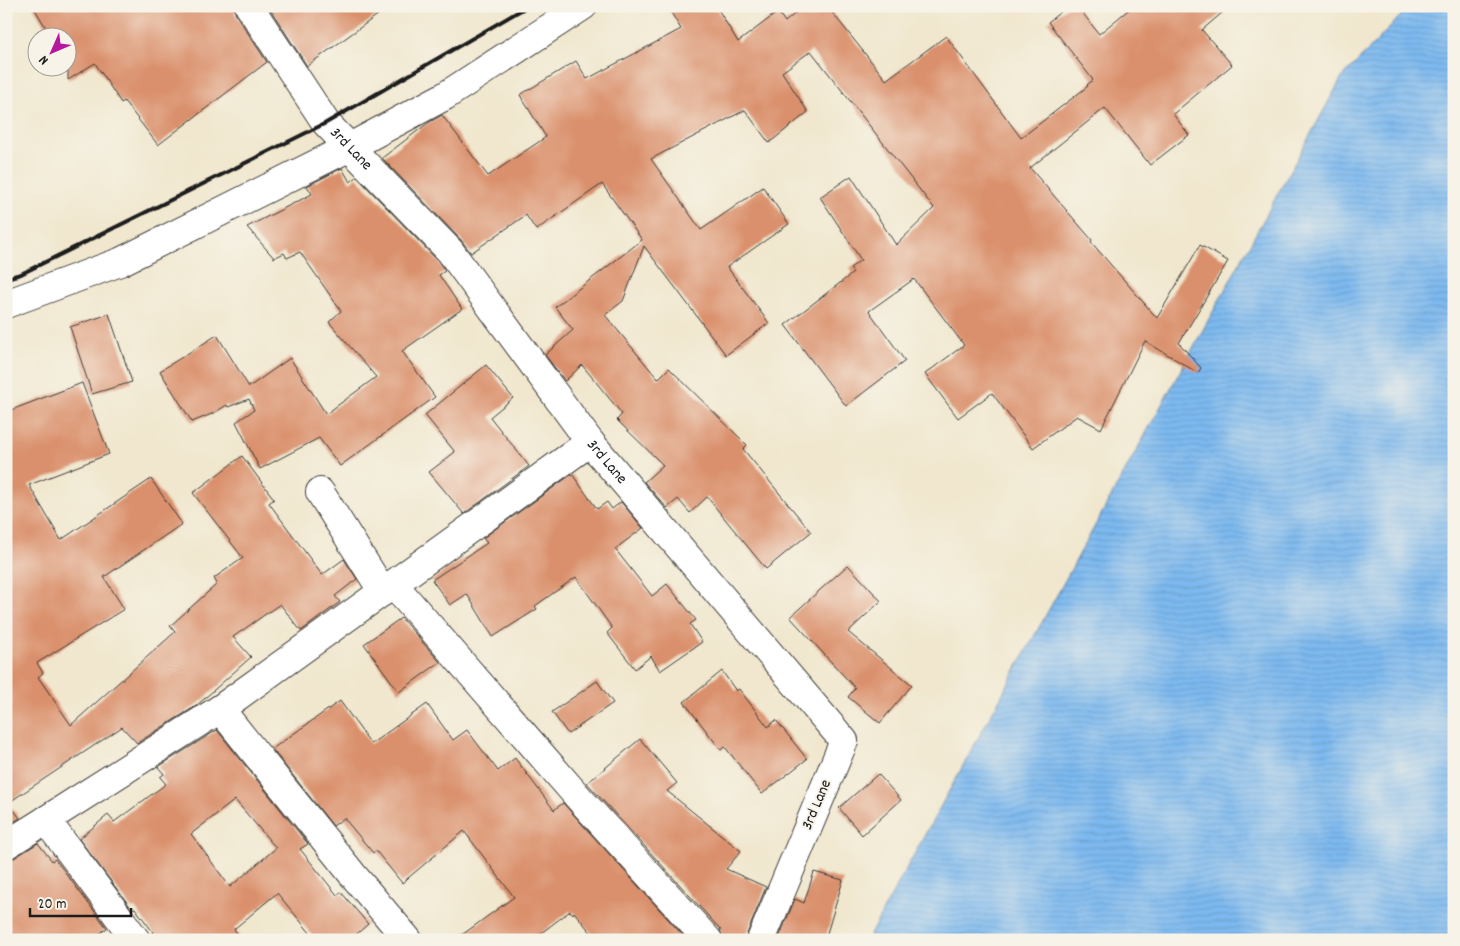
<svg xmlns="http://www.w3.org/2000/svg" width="1460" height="946" font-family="Dekko,sans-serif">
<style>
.water{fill:url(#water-rules);stroke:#4c6a86}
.building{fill:#da906c;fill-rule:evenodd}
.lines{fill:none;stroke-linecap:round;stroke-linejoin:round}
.minor-casing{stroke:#3c3a37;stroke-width:30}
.minor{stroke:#fff;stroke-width:28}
.rail{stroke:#1c1c1c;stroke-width:4}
.labels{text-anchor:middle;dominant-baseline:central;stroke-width:4;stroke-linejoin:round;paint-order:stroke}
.street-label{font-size:16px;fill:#1c1c1c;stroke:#f7f3e8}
</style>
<defs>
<pattern id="water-rules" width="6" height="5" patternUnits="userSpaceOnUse" patternTransform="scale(1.25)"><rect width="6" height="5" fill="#7db9ef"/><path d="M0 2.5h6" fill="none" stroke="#6b9ecc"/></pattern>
</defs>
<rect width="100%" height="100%" fill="#f7f3e8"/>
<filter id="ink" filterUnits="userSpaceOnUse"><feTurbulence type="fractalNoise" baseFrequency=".02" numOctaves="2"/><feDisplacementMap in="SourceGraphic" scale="10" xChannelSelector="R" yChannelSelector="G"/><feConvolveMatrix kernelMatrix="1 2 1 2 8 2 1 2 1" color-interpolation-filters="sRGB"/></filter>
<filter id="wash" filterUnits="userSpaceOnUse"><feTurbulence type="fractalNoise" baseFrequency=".0096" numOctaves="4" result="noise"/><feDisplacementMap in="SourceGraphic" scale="20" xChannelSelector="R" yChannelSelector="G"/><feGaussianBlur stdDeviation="1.12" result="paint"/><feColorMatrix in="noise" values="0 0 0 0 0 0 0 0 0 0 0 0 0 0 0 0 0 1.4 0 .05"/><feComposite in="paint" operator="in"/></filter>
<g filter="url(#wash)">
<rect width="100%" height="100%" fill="#f0e7ce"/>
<polygon class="water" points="1410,6 1454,6 1454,940 867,940 1341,79"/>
<g id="blocks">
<g class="building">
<polygon points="33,6 233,6 236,15 267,62 158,145 124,101 121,103 95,63 68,80 68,38 52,38"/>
<polygon points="268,6 390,6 307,66"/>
<polygon points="667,6 716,6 738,42 778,12 785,22 804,6 827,6 886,80 946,36 1021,138 1088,86 1087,85 1093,80 1048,22 1068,6 1077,6 1099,34 1133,6 1230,6 1202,30 1232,65 1173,114 1189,135 1150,165 1105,108 1030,168 1092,240 1091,242 1157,318 1200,245 1228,261 1179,343 1201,368 1198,373 1145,341 1101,429 1077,416 1033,448 992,393 958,418 925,374 964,345 914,279 869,311 905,361 846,406 785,325 853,273 850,268 861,260 820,197 851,176 896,245 934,208 811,51 782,72 808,112 769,143 745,110 651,159 701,230 763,187 789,224 727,267 769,323 726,355 644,246 623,301 605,315 658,379 669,368 747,445 743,449 811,532 766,569 707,497 690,513 678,499 667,508 644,482 663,465 617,420 622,414 582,365 565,381 545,355 573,330 555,307 642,240 602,184 536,230 526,215 471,253 461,240 382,158 428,123 442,115 488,176 546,137 520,95 576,61 587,79 681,29"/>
<polygon points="342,168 350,182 357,177 438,261 445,271 439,275 462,309 402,351 435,397 340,466 319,438 260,469 236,422 254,410 249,399 228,407 227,405 214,413 192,422 160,371 217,335 249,387 290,358 326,414 376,377 329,322 341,311 300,252 287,258 284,253 274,258 247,227 312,194 307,186"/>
<polygon points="109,314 132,382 92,394 70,327"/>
<polygon points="486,365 513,398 490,417 529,466 464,514 429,472 455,452 425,415"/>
<polygon points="82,383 109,454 29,485 61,540 151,479 182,524 104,577 124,609 37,663 43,673 38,677 71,725 175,632 170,626 217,584 214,578 243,558 193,493 242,456 274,499 269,503 322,575 344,559 357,579 335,596 340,602 301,631 280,604 233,637 251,657 196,706 137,743 122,727 8,803 20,818 6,826 6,412"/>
<polygon points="572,474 597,509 607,502 612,509 621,502 643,528 615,549 652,596 667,584 696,620 690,624 702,642 660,671 651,656 635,669 607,633 612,628 576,577 535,606 537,609 493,637 467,594 450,605 432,580 487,543 483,538"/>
<polygon points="848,565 881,601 848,632 912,685 880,723 848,697 855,688 790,617"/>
<polygon points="401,618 440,662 399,692 364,644"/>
<polygon points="722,671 736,691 739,689 768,727 776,720 807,759 762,794 725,747 721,750 684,702"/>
<polygon points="597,681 613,703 568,734 552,712"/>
<polygon points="340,701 371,744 427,704 453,740 467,730 498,771 515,758 554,810 563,803 687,940 597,940 574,912 573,914 570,911 532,940 455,940 514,897 464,831 402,883 376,851 373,853 344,818 333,826 272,749"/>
<path d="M217 730 308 844 300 849 337 895 341 892 368 924 350 940H316L277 893 234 929 242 940H159L135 908 132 909 79 839 108 815 114 822 166 784 160 777 164 774 158 767ZM235 800 276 848 230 887 191 834Z"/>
<polygon points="640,739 677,783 667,791 741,851 726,869 766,887 747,934 746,940 723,940 720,929 587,783"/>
<polygon points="878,774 901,800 862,835 839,808"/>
<polygon points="38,843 52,861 55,859 107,928 91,940 6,940 6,861 14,858"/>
<polygon points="814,872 843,880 825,940 778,940 795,899 804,903"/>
</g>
</g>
</g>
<g filter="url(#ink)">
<use href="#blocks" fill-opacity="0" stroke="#3c3a37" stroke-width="1"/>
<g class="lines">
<defs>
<g id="minor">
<path id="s1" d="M249 6 326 123 450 251 590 442 844 741 761 940"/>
<polyline points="6,304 120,262 350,147 445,96 583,6"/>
<polyline points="320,492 383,592"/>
<polyline points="393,584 578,797 708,940"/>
<polyline points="220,709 353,875 408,940"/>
<polyline points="6,845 46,820"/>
<polyline points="136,940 46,820 220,709 590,442"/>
</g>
</defs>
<use href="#minor" class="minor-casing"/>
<use href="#minor" class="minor"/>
<polyline class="rail" points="6,278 21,274 326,123 528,6"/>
</g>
</g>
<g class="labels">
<g class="street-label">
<text stroke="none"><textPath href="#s1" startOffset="176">3rd Lane</textPath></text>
<text stroke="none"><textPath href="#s1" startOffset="581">3rd Lane</textPath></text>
<text transform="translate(817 805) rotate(-67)">3rd Lane</text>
</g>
</g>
<rect width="1460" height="946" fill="none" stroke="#f7f3e8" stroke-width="25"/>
<g transform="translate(52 52) rotate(225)"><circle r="24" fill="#f7f3e8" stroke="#9f9d96"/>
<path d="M0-4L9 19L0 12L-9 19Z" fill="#b5179e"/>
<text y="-8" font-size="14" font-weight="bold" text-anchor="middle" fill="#1c1c1c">N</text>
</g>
<path d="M30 908v8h101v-8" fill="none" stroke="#1c1c1c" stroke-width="2.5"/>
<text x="38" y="908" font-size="15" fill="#1c1c1c" stroke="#f7f3e8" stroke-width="4" paint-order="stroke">20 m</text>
</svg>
